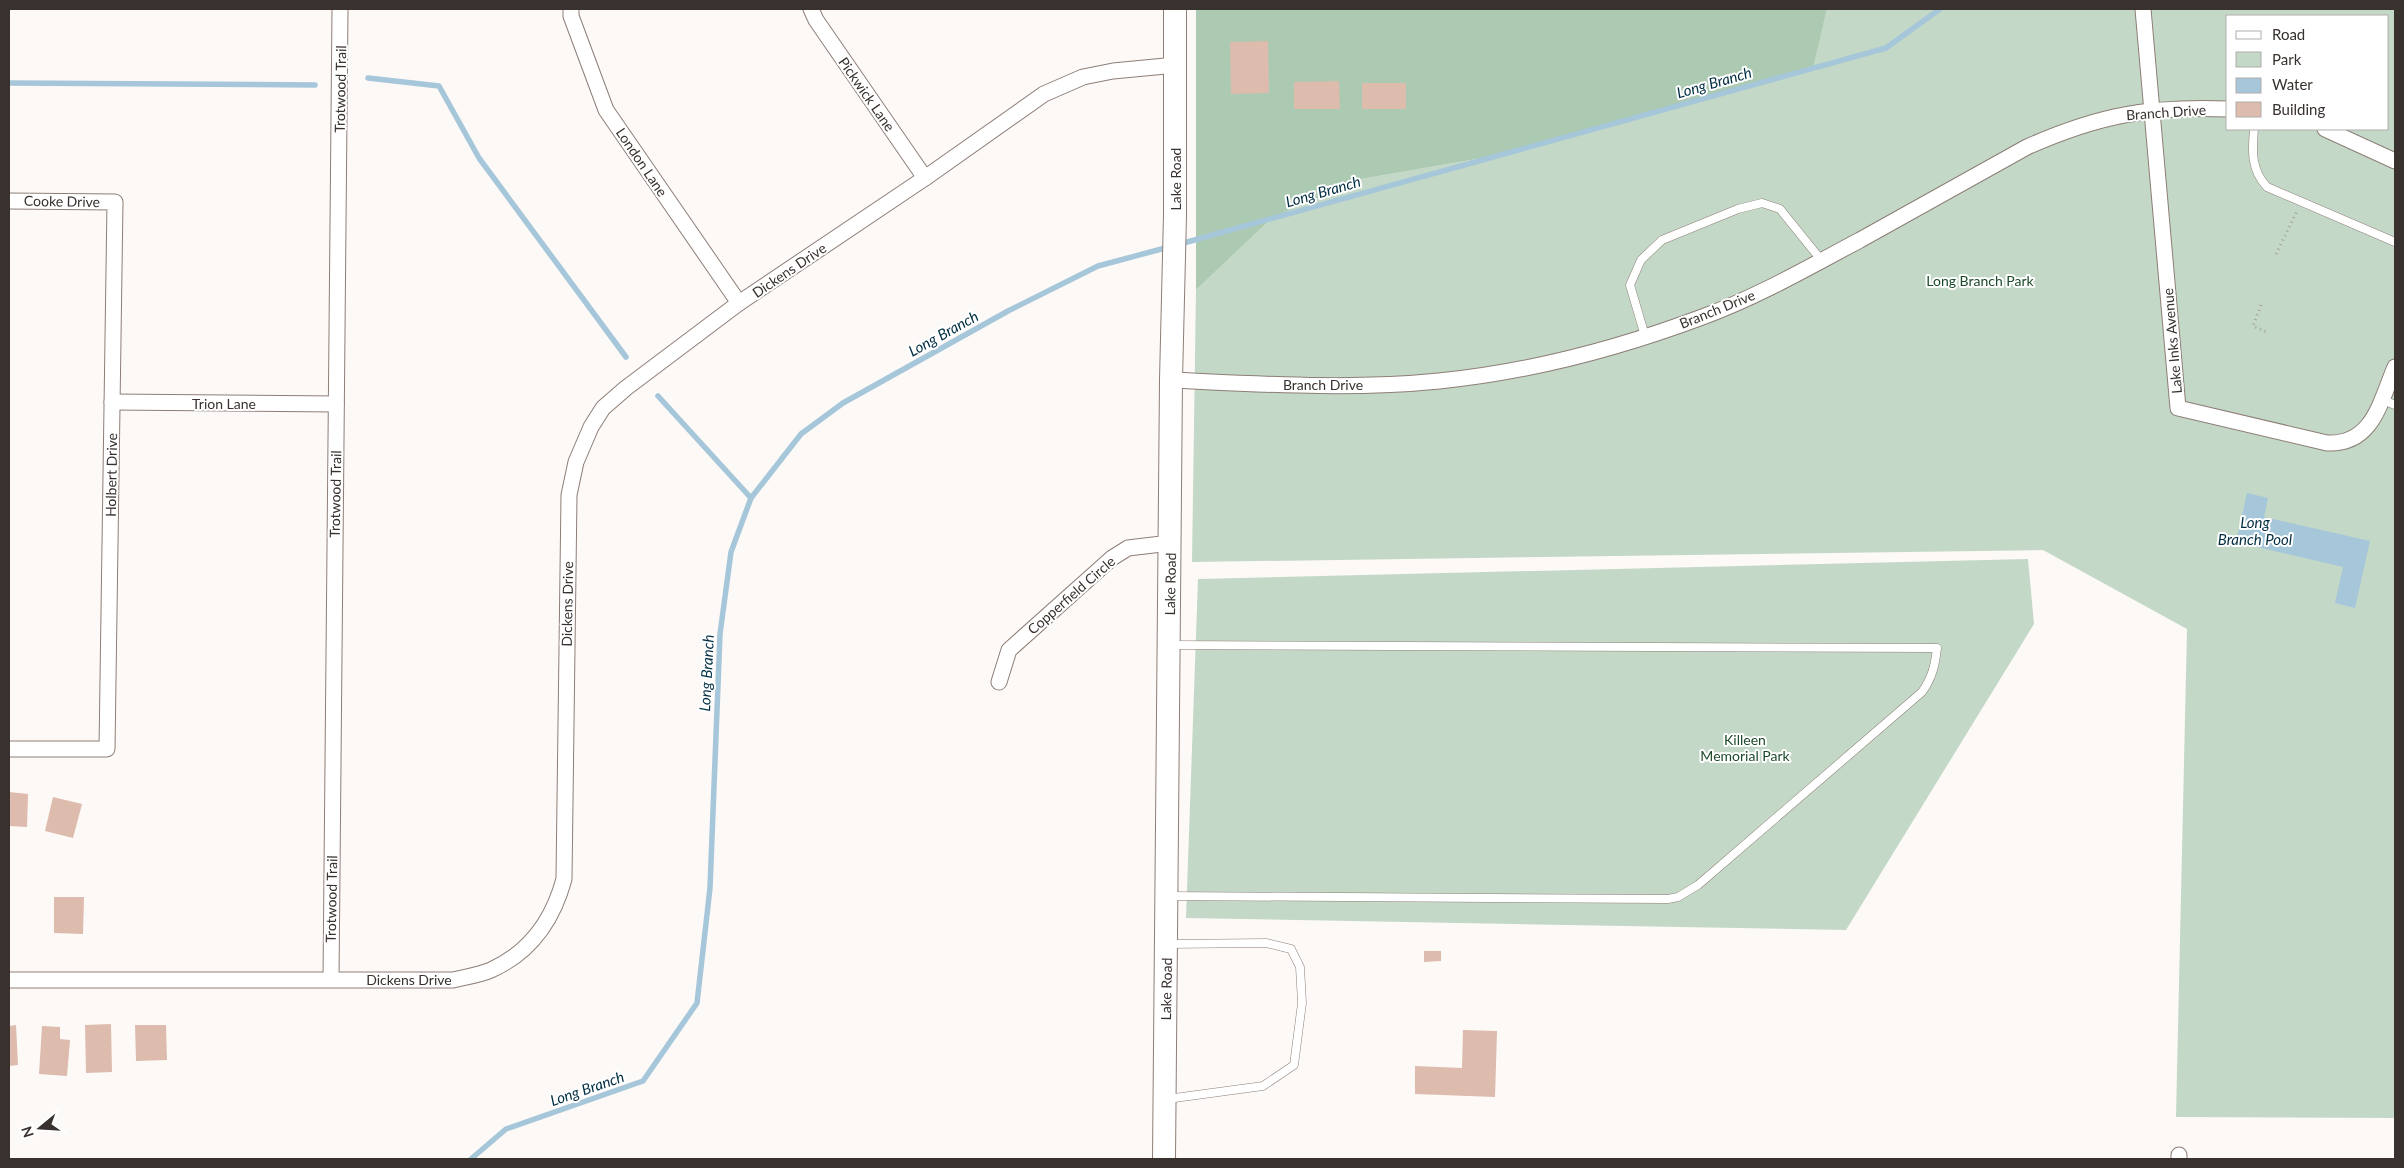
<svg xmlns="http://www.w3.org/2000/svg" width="2404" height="1168" font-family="Lato,sans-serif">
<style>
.green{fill:#c3d8c7;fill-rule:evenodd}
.forest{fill:#acc9b2}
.water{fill:#a6c6da}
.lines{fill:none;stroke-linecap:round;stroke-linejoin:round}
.stream{stroke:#a6c6da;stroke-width:5.5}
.building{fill:#ddbbad}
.lane-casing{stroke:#8d7e77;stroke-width:9}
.street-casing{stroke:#8d7e77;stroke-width:17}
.secondary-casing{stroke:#8d7e77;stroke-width:24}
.path{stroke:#a7a19f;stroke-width:3;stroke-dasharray:1 4;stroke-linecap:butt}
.lane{stroke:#fff;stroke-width:8}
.street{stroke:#fff;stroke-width:15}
.secondary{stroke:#fff;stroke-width:22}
.labels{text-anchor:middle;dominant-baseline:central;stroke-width:4;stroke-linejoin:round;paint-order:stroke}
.street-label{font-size:14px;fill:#38312e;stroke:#fff}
.park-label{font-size:14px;fill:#1c4a2a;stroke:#fff}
.water-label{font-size:15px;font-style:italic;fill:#012d42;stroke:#fff}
</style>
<rect width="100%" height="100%" fill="#fdf9f7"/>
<g class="green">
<path d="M1827 9H2395V1118L2176 1117 2187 629 2043 550 1192 562 1196 290 1272 218 1361 179 1494 156 1812 67ZM2228 16H2388V129H2228Z"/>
<polygon points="2028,559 2034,624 1846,930 1186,918 1198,579"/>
</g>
<polygon class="forest" points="1196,9 1827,9 1813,67 1494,156 1361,179 1272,218 1196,290"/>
<polygon class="water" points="2247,493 2268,498 2264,517 2370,541 2355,608 2335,603 2343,567 2236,542"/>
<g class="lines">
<g class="stream">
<polyline points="368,78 439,86 479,158 626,357"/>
<polyline points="9,83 315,85"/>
<polyline points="1180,244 1886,48 1940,9"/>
<polyline points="658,396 751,498"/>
<polyline points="471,1159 506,1129 643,1081 697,1003 710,888 720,634 731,552 751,498 801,434 843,403 1008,311 1098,266 1169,247"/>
</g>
</g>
<g class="building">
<polygon points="1268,41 1269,93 1231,94 1230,42"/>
<polygon points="1339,81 1340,109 1294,109 1294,82"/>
<rect x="1362" y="83" width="44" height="26"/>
<polygon points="9,792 28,794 27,827 9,826"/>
<polygon points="53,797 82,804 73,838 45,831"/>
<polygon points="54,897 84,897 83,934 54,933"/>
<polygon points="1424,951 1441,951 1441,961 1424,962"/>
<polygon points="111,1024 112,1072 86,1073 85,1025"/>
<polygon points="16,1025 18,1065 9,1066 9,1026"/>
<polygon points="135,1025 166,1025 167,1060 136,1061"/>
<polygon points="42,1026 60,1027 60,1039 70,1040 67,1076 39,1074"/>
<polygon points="1463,1030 1497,1031 1495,1097 1415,1094 1415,1066 1462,1068"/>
</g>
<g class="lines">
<defs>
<g id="lane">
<path d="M2254 129C2252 151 2251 170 2267 187L2395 242"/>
<polyline points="1645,336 1630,285 1641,260 1662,240 1738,209 1762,203 1780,209 1822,261"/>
<polyline points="2381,399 2395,405"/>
<path d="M1167 896 1668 899 1678 897 1698 885 1922 692C1932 678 1935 666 1937 648L1171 645"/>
<polyline points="1167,1099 1263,1086 1294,1065 1302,1003 1300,967 1291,949 1266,943 1167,944"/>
</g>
<g id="street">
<polyline points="571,9 571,16 606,110 739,303"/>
<polyline points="811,9 816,20 925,178"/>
<path d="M2143 9 2178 408 2327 443C2373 445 2380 402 2395 367"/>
<polyline points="2325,129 2395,161"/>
<polyline points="9,201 115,202 107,749 9,749"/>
<path d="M1171 380C1260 384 1350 390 1439 381 1529 372 1620 348 1705 316 1759 296 1809 267 1860 240 1916 209 1972 178 2027 147 2099 115 2149 106 2228 109"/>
<polyline points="112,402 336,404"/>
<polyline points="999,682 1009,650 1112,558 1128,548 1170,543"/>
<polyline points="331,979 340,9"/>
<path d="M9 980H453C465 977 480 975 491 970 531 952 553 920 564 879L569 495 576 462 591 427 603 408 626 388 739 303 925 178 1044 94 1083 77 1113 71 1176 65"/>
<polyline points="2179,1159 2179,1155"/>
</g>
<polyline id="secondary" points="1164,1159 1171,380 1175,215 1175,9"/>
</defs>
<use href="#lane" class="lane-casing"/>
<use href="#street" class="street-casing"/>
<use href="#secondary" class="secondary-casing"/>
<g class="path">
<polyline points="2276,254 2297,211"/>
<polyline points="2261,305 2253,326 2269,333"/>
</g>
<use href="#lane" class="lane"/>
<use href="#street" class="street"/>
<use href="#secondary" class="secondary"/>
</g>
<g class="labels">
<g class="street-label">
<text transform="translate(340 89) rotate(-89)">Trotwood Trail</text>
<text transform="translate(867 94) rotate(55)">Pickwick Lane</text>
<text transform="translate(2166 112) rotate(-4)">Branch Drive</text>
<text transform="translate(642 162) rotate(56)">London Lane</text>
<text transform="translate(1175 179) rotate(-90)">Lake Road</text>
<text transform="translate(62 201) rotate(1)">Cooke Drive</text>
<text transform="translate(789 270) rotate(-34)">Dickens Drive</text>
<text transform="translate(1717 309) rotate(-22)">Branch Drive</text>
<text transform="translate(2172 341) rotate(-95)">Lake Inks Avenue</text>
<text x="1323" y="384">Branch Drive</text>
<text x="224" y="403">Trion Lane</text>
<text transform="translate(111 475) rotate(-89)">Holbert Drive</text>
<text transform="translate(335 494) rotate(-89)">Trotwood Trail</text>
<text transform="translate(1170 584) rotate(-89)">Lake Road</text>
<text transform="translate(1071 595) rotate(-41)">Copperfield Circle</text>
<text transform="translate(567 604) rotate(-89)">Dickens Drive</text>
<text transform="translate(331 899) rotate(-89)">Trotwood Trail</text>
<text x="409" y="979">Dickens Drive</text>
<text transform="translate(1166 989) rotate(-89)">Lake Road</text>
</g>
<g class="park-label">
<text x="1980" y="280">Long Branch Park</text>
<text x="1745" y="739">Killeen<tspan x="1745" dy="16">Memorial Park</tspan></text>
</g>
<g class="water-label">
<text transform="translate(1714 82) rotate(-16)">Long Branch</text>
<text transform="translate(1323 191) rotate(-16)">Long Branch</text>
<text transform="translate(943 333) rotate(-29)">Long Branch</text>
<text x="2255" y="522">Long<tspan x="2255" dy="17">Branch Pool</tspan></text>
<text transform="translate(706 673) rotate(-87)">Long Branch</text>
<text transform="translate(587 1088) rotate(-19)">Long Branch</text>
</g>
</g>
<rect width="2404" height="1168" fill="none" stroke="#38312e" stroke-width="20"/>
<rect x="2226" y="15" width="162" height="115" fill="#ffffff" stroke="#afadab"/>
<rect x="2236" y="31" width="25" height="8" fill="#ffffff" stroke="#afadab"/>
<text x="2272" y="40" font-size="15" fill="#38312e">Road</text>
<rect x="2236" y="52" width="25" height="15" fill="#c3d8c7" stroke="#afadab"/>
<text x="2272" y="65" font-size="15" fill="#38312e">Park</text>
<rect x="2236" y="78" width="25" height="15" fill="#a6c6da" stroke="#afadab"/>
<text x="2272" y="90" font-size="15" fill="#38312e">Water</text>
<rect x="2236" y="102" width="25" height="15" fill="#ddbbad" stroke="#afadab"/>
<text x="2272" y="115" font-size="15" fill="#38312e">Building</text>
<g transform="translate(40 1128) rotate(252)" stroke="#ffffff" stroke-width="4" paint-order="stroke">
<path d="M0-4L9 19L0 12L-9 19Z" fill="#38312e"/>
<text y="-8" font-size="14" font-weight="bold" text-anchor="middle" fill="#38312e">N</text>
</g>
</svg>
